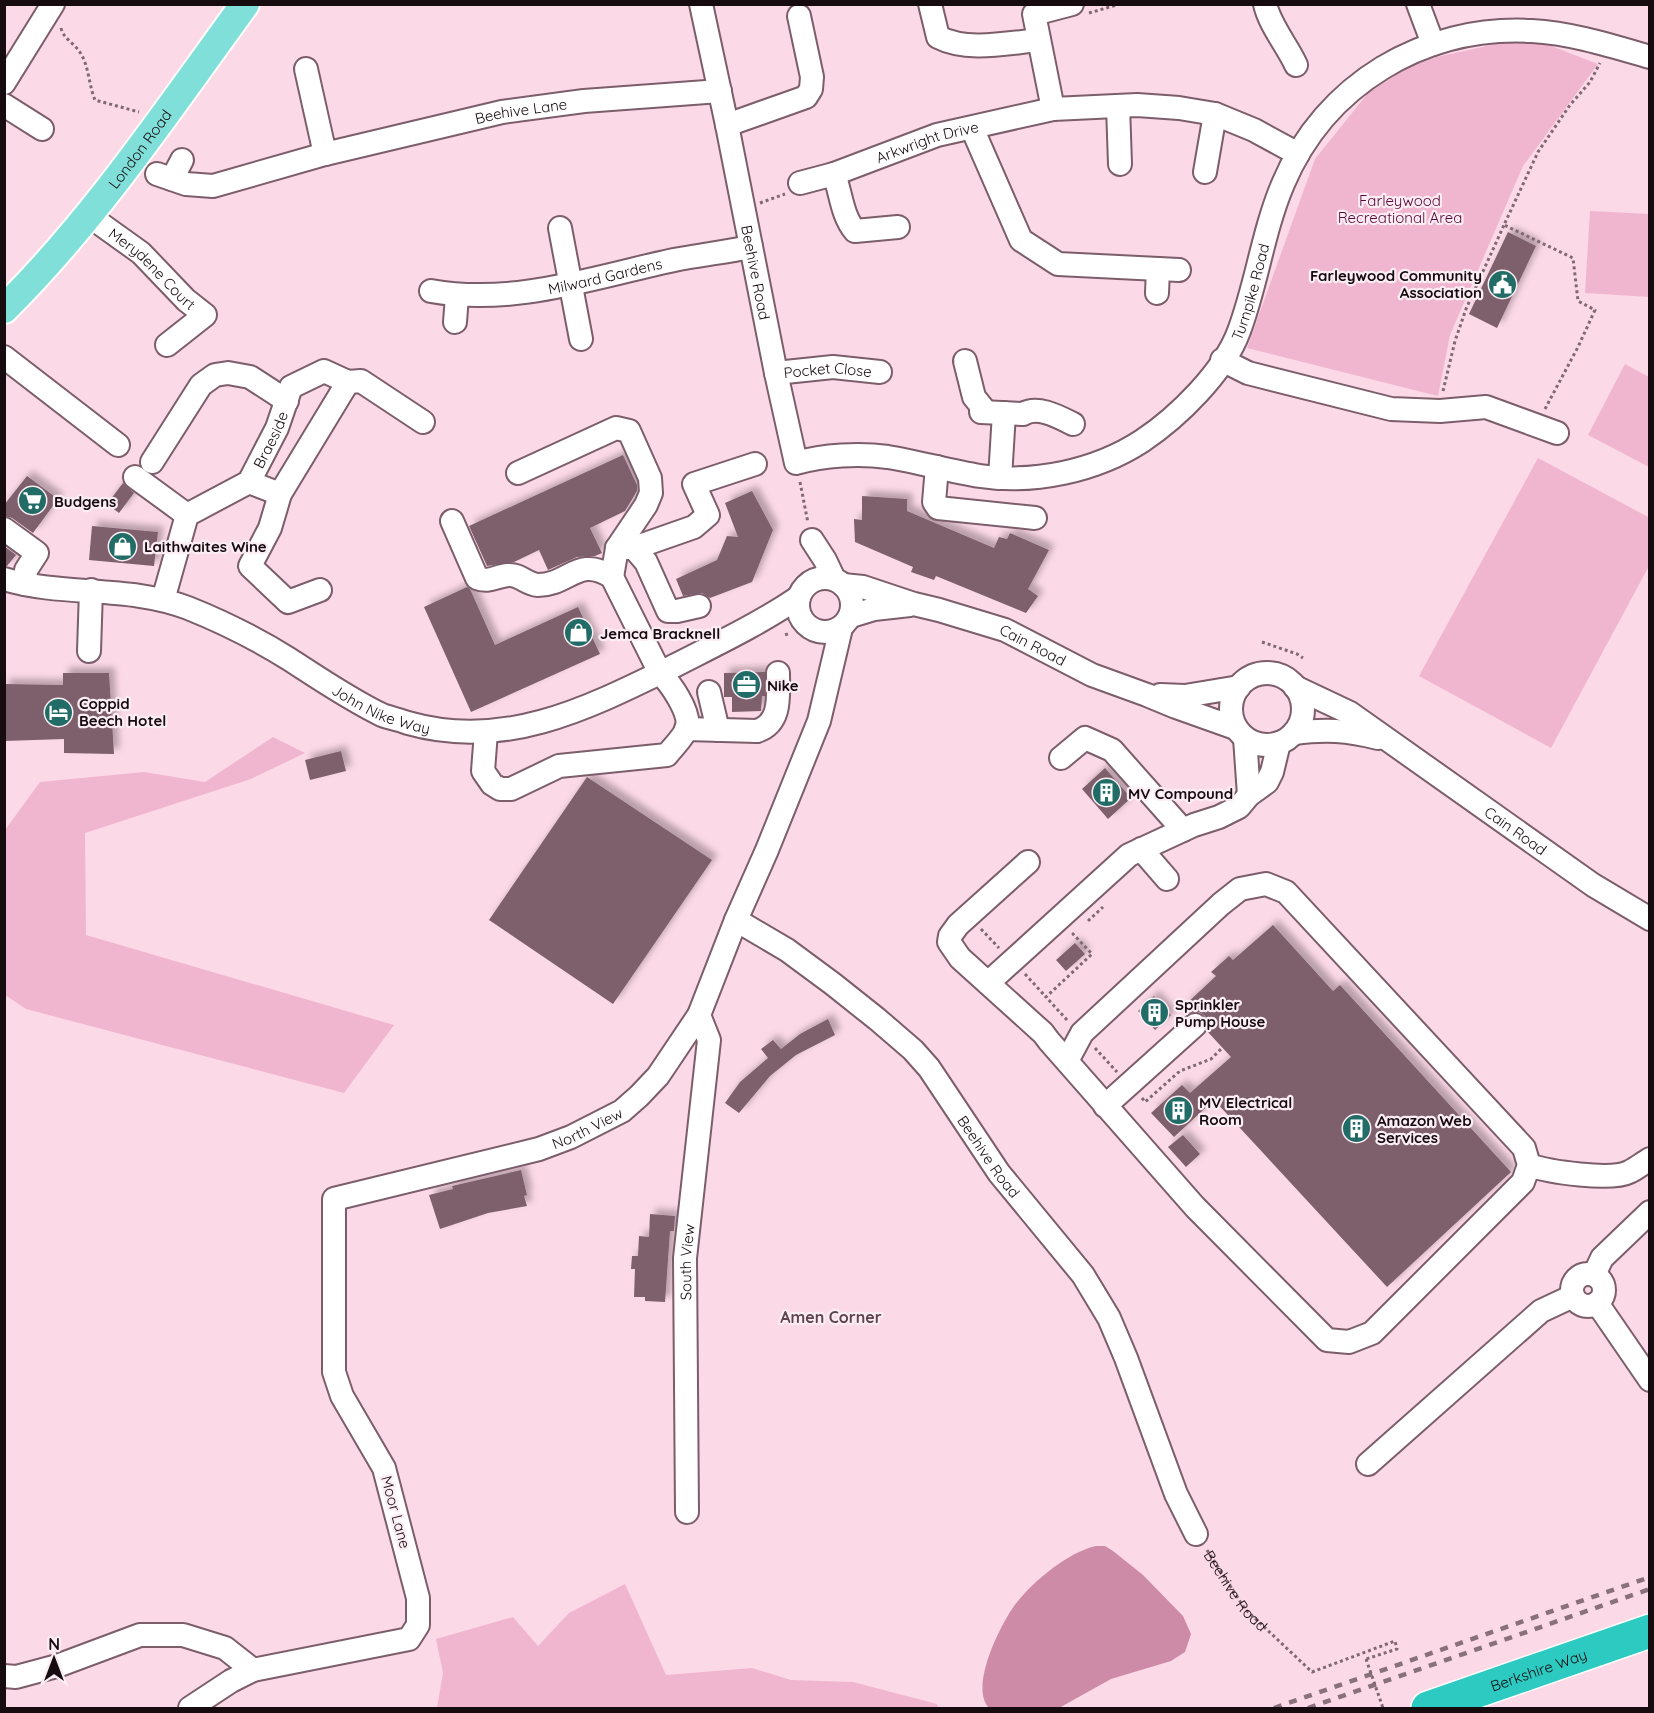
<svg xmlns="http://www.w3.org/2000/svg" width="1654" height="1713" font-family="Quicksand,sans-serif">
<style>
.green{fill:#f1b6cf}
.water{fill:#ce8ba8}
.building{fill:#7d606c;filter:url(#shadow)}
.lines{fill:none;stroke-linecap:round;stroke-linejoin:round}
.minor-casing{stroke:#7b5e6a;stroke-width:26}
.major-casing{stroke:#fff;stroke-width:32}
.highway-casing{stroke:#fff;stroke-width:36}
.path{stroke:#7f6972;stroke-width:3;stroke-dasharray:3 3;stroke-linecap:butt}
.minor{stroke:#fff;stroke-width:22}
.major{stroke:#80dfd9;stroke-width:28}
.highway{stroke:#2ccac0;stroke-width:33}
.rail{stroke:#88717a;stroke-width:4.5;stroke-dasharray:8 8;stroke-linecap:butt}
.path-bridge{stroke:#7f6972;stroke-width:3;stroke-dasharray:3 3;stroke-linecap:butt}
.labels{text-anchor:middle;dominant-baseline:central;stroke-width:4.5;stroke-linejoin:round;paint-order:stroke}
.street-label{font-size:15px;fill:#160b0f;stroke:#fbedf3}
.park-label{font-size:15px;fill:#590737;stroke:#fbedf3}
.poi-label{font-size:15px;font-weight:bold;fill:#160b0f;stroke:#fbedf3;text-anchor:start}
.neighbourhood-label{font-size:16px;font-weight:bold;fill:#5f434f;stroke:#fbedf3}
</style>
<defs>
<filter id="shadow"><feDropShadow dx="5.5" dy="-5.5" stdDeviation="3" flood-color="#0004"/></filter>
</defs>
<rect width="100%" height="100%" fill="#fcd9e7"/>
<g class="green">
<polygon points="1528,37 1598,64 1523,166 1450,335 1438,396 1247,348 1315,159 1368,93 1418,61"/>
<polygon points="1590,211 1649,214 1649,297 1585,293"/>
<polygon points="1625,364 1649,377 1649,467 1588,435"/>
<polygon points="1538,458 1650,518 1649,566 1551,748 1419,676"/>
<polygon points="273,737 305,753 251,779 85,833 86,935 394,1025 344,1093 26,1009 5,995 5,830 40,782 144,772 205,782"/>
<polygon points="625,1584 666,1675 752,1668 791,1680 853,1682 937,1704 938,1708 437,1708 443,1673 436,1639 513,1617 538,1646 569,1613"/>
</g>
<path class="water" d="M1096 1546H1105L1113 1551 1143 1575 1183 1616 1191 1634 1185 1652 1171 1661 1111 1679 1059 1708H989C969 1687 1000 1626 1014 1606 1032 1582 1068 1552 1096 1546Z"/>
<g class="building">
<polygon points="1508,232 1536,246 1497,328 1469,314"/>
<polygon points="623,455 637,485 637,491 625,511 590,528 602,553 595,556 577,557 548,570 539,550 514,562 487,566 469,526"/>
<polygon points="27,476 58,499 33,533 12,518 4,516 4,505"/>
<polygon points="123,483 134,493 119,513 107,504"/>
<polygon points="752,491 773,530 752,582 710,598 702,593 683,596 676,579 717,560 727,536 738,537 725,503"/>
<polygon points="862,496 907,499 907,511 994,548 999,537 1007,539 1010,533 1049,550 1028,589 1038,596 1026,613 936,576 934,580 911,572 913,567 855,542 854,519 862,520"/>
<polygon points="92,526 158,532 154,566 89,560"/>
<polygon points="4,546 16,555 7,566 4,566"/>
<polygon points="467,587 470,589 495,645 578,607 600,654 471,712 424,607"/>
<polygon points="765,672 765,696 762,696 761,711 732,712 732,697 724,697 724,673"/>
<polygon points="63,673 109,673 114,754 64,753 64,739 4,741 4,684 63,685"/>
<polygon points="341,751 346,771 310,780 305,760"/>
<polygon points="1105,768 1131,798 1108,819 1082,789"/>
<polygon points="587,777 712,860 613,1004 489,920"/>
<polygon points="1273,925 1333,991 1340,985 1511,1172 1387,1287 1214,1100 1174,1137 1151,1113 1182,1085 1190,1093 1231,1057 1207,1031 1208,1023 1205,1016 1199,1012 1190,1013 1184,1006 1216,976 1211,972 1229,956 1233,960"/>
<polygon points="1075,943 1085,954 1066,971 1056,960"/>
<polygon points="1154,996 1171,1015 1155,1030 1138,1011"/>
<polygon points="828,1019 835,1035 796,1055 770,1076 739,1113 725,1103 740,1082 768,1058 761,1049 773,1040 781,1049 800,1034"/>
<polygon points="1183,1135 1200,1154 1186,1167 1168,1147"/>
<polygon points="521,1170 527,1195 524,1196 527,1206 488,1213 440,1229 429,1195 453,1189 452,1186"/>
<polygon points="650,1214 675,1216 674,1231 670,1231 665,1302 645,1301 645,1297 634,1297 635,1269 631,1269 632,1256 638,1256 639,1236 649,1237"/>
</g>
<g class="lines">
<defs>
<g id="minor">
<path id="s2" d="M701 4 727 125 776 373 796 463C824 455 859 453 888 457 919 462 949 471 980 476 1034 484 1096 471 1142 441 1178 417 1224 372 1239 331 1257 283 1263 231 1283 184 1325 84 1424 25 1532 31 1571 33 1612 46 1650 57"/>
<path d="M930 4 938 37C967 52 1007 43 1039 40"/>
<path d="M1265 4C1270 26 1287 45 1296 65"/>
<polyline points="1418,4 1433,44"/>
<polyline points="306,69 325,154"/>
<polyline points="4,83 53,4"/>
<polyline points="4,105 42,129"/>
<polyline points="1118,106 1120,164"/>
<polyline points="1053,109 1034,14 1072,4"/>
<polyline points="727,125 806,97 811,89 812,77 799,16"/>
<polyline points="972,128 1021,240 1058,264 1179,270"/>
<polyline points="1205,172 1215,114"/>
<path id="s3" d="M157 174 186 184 213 186 325 154 502 112 584 101 720 91"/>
<path d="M834 174C841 193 842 216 855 231L898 227"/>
<polyline points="172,179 182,160"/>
<path id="s4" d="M800 183 834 174 937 135 1053 109 1137 105 1179 108 1215 114 1254 130 1298 154"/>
<path id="s5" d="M88 215 141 253 186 300 205 315 167 345"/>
<polyline points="560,228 581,339"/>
<path id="s6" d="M431 291C514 306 594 277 674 260 700 255 725 252 751 247"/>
<polyline points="1157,293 1158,269"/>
<polyline points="455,322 457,296"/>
<polyline points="4,357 118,445"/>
<polyline points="1222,360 1248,373 1391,409 1440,411 1486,407 1557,433"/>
<polyline points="965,361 974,397 986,412"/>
<path id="s7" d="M776 373 833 367 880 372"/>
<path d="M981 412 1023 414C1038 405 1059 417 1073 424"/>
<polyline points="152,462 201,385 215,375 228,373 250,377 287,401"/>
<polyline points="937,467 934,502 938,508 1035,518"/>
<polyline points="518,473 616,428 629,431 650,478 651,493 646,505 617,548 612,577"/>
<polyline points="135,477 187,515"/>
<polyline points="1000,478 1004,413"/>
<polyline points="249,482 280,494 348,382"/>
<polyline points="280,494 270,528 250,566 288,602 320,590"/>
<path d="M452 521 477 578C489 583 496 576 508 575 520 574 526 584 538 585 569 585 578 555 612 577L660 673C670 683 691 712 687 728 684 737 673 747 667 755L559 766 511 789H500L492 784 483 771 486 732"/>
<polyline points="4,529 37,553 26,570 25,584"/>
<polyline points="812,540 825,560 834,579"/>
<polyline points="617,548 634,548 694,527 708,515 694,484 755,464"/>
<polyline points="634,548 646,562 668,611 677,611 699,606"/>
<circle cx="825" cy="605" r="27"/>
<path id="s8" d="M4 579C64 597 129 585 188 608 223 622 257 639 289 659 320 679 349 699 382 715 390 718 400 720 408 723 506 751 590 707 676 665 719 643 759 624 799 597"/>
<path id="s9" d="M843 585 863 587 914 604 939 610 1005 630 1092 675 1147 695 1176 707 1235 728"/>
<path id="s10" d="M163 600 187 515 249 482 277 428 291 387 324 371 348 382 361 381 423 422"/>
<polyline points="851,616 874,609 910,605"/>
<polyline points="89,651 91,590"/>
<circle cx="1267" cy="709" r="36"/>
<path id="s11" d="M1295 687 1350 713 1593 885 1650 919"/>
<polyline points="709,692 718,730"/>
<polyline points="1160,695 1185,696 1239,687"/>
<path d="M686 729 757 731C782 723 778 695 778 673"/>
<path d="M1294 733C1325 729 1347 730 1378 738"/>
<polyline points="1245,738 1249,795"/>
<polyline points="1061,758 1085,738 1112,750 1183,830"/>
<polyline points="1141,849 1167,879"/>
<polyline points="1028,862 958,925 950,936 949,942 960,958 1043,1033 1049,1041 1195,1207 1327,1340 1349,1342 1372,1333 1523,1182 1529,1165 1524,1148 1286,892 1266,884 1240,889 1221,904 1082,1033 1067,1061"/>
<path id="s12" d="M736 920 787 950 833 984 877 1019 913 1050 929 1068 999 1173 1083 1275 1109 1318 1126 1358 1176 1494 1196 1534"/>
<polyline points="988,983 1129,855 1194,825 1219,817 1239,807 1249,795 1267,782 1272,772 1279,743"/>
<polyline points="1105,1106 1195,1025"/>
<path d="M1529 1165C1549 1172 1611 1181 1629 1172 1636 1169 1643 1163 1650 1159"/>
<circle cx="1588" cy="1290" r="16"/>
<polyline points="1594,1275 1602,1258 1650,1212"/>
<polyline points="1597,1303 1650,1380"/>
<polyline points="1368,1464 1541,1311 1573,1296"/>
<path id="s13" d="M687 1512 685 1258 709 1040 699 1015"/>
<polyline points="4,1676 16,1677 57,1666 140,1635 183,1635 225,1648 253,1670"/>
<path id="s14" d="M190 1708 231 1681 253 1670 409 1639 418 1625V1598L384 1468 342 1396 334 1372V1199L539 1149 571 1137 622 1111 639 1096 658 1076 699 1015 736 920 767 850 819 721 841 628"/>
</g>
<g id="major">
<path id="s15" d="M4 309C96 218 169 108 245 4"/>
</g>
<g id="highway">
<path id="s16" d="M1428 1708 1650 1631"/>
</g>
</defs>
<use href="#minor" class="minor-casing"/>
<use href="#major" class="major-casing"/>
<use href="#highway" class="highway-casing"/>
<g class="path">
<polyline points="1089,13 1120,4"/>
<path d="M61 28C64 40 76 44 81 54 89 67 89 86 95 100L139 112"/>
<polyline points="760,203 785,194"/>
<polyline points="1443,391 1455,341 1466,309 1504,225"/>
<polyline points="1545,409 1578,347 1595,310 1578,301 1573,258 1504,225 1538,152 1570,105 1590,82 1600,63"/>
<polyline points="800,482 808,523"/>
<polyline points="786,633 787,636"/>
<polyline points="1262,642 1297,654 1303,658"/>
<polyline points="1088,921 1103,907"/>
<polyline points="981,929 999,948"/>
<polyline points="1025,974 1046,997"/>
<polyline points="1067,1020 1046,997 1092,954 1073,934 1076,932"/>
<polyline points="1095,1048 1117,1072"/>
<polyline points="1142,1098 1145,1102 1180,1071 1211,1059 1222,1048"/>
<path id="s1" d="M1207 1550 1245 1609 1312 1672 1395 1641 1397 1649 1366 1659"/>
</g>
<use href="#minor" class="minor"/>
<use href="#major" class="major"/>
<use href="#highway" class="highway"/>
<g class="rail">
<polyline points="1274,1708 1650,1577"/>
<polyline points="1308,1708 1650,1589"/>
</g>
<polyline class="path-bridge" points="1366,1659 1383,1708"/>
</g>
<defs>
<symbol id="civic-disc" viewBox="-11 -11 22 22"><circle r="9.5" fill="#216c67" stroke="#fbedf3"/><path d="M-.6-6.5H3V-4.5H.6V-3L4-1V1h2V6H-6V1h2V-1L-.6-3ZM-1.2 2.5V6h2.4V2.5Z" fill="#fff"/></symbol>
<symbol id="supermarket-disc" viewBox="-11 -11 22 22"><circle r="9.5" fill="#216c67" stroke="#fbedf3"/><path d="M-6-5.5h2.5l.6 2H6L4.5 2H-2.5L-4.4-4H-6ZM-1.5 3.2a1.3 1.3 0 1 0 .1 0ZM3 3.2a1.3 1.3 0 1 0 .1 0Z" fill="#fff"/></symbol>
<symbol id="shop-disc" viewBox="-11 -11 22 22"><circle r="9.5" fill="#216c67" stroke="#fbedf3"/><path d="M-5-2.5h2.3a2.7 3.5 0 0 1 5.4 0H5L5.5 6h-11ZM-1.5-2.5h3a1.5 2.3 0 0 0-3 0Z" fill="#fff"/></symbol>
<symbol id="office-disc" viewBox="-11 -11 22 22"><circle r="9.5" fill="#216c67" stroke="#fbedf3"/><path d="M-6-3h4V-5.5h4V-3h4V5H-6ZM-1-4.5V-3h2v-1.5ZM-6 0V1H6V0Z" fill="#fff"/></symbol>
<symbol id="hotel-disc" viewBox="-11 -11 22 22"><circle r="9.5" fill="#216c67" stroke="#fbedf3"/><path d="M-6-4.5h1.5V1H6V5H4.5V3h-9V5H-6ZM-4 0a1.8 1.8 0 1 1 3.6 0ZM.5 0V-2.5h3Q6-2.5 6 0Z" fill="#fff"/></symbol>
<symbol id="building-disc" viewBox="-11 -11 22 22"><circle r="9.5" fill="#216c67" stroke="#fbedf3"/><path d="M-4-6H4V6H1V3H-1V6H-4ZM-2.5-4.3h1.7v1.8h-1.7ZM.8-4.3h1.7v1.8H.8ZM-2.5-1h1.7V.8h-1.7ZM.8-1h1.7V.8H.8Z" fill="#fff"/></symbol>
</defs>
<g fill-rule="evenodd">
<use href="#civic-disc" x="1486" y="268" width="33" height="33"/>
<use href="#supermarket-disc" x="16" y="484" width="33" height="33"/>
<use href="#shop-disc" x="106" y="530" width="33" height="33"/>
<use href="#shop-disc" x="562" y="616" width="33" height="33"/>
<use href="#office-disc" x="730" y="668" width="33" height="33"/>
<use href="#hotel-disc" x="42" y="696" width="33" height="33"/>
<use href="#building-disc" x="1090" y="776" width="33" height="33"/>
<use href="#building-disc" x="1138" y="996" width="33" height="33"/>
<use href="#building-disc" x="1162" y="1094" width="33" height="33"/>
<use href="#building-disc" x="1340" y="1112" width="33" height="33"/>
</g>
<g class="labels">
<g class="street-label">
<text stroke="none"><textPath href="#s3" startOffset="375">Beehive Lane</textPath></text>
<text stroke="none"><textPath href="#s4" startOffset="134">Arkwright Drive</textPath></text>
<text stroke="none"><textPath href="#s15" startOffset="210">London Road</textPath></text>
<text stroke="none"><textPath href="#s5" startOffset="84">Merydene Court</textPath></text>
<text stroke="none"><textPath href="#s2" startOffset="274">Beehive Road</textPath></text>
<text stroke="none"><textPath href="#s6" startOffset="176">Milward Gardens</textPath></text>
<text stroke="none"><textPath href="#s2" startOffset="1014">Turnpike Road</textPath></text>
<text stroke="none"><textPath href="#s7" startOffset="52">Pocket Close</textPath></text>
<text stroke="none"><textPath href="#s10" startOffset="206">Braeside</textPath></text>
<text stroke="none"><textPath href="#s9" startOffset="200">Cain Road</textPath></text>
<text stroke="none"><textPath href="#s8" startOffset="406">John Nike Way</textPath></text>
<text stroke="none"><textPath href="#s11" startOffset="264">Cain Road</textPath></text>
<text stroke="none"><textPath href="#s14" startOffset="956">North View</textPath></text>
<text stroke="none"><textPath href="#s12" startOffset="351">Beehive Road</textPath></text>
<text stroke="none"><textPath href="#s13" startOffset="250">South View</textPath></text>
<text transform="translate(396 1512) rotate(75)">Moor Lane</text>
<text stroke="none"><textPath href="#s1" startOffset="50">Beehive Road</textPath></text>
<text stroke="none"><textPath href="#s16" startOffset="117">Berkshire Way</textPath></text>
</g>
<g class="park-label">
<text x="1400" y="200">Farleywood<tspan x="1400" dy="17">Recreational Area</tspan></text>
</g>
<g class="poi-label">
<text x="1482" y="275" text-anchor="end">Farleywood Community<tspan x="1482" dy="17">Association</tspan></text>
<text x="54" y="501">Budgens</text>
<text x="144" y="546">Laithwaites Wine</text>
<text x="600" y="633">Jemca Bracknell</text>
<text x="767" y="685">Nike</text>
<text x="79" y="703">Coppid<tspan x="79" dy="17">Beech Hotel</tspan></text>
<text x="1128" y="793">MV Compound</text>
<text x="1175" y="1004">Sprinkler<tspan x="1175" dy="17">Pump House</tspan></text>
<text x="1199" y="1102">MV Electrical<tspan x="1199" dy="17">Room</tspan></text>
<text x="1377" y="1120">Amazon Web<tspan x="1377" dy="17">Services</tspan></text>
</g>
<g class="neighbourhood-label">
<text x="831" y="1317">Amen Corner</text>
</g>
</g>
<rect width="1654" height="1713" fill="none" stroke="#160b0f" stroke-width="12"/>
<g transform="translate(54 1659)" stroke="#fbedf3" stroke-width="4.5" paint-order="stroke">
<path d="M0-4.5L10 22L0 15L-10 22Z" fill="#160b0f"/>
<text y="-9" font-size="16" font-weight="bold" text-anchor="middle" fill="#160b0f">N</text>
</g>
</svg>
